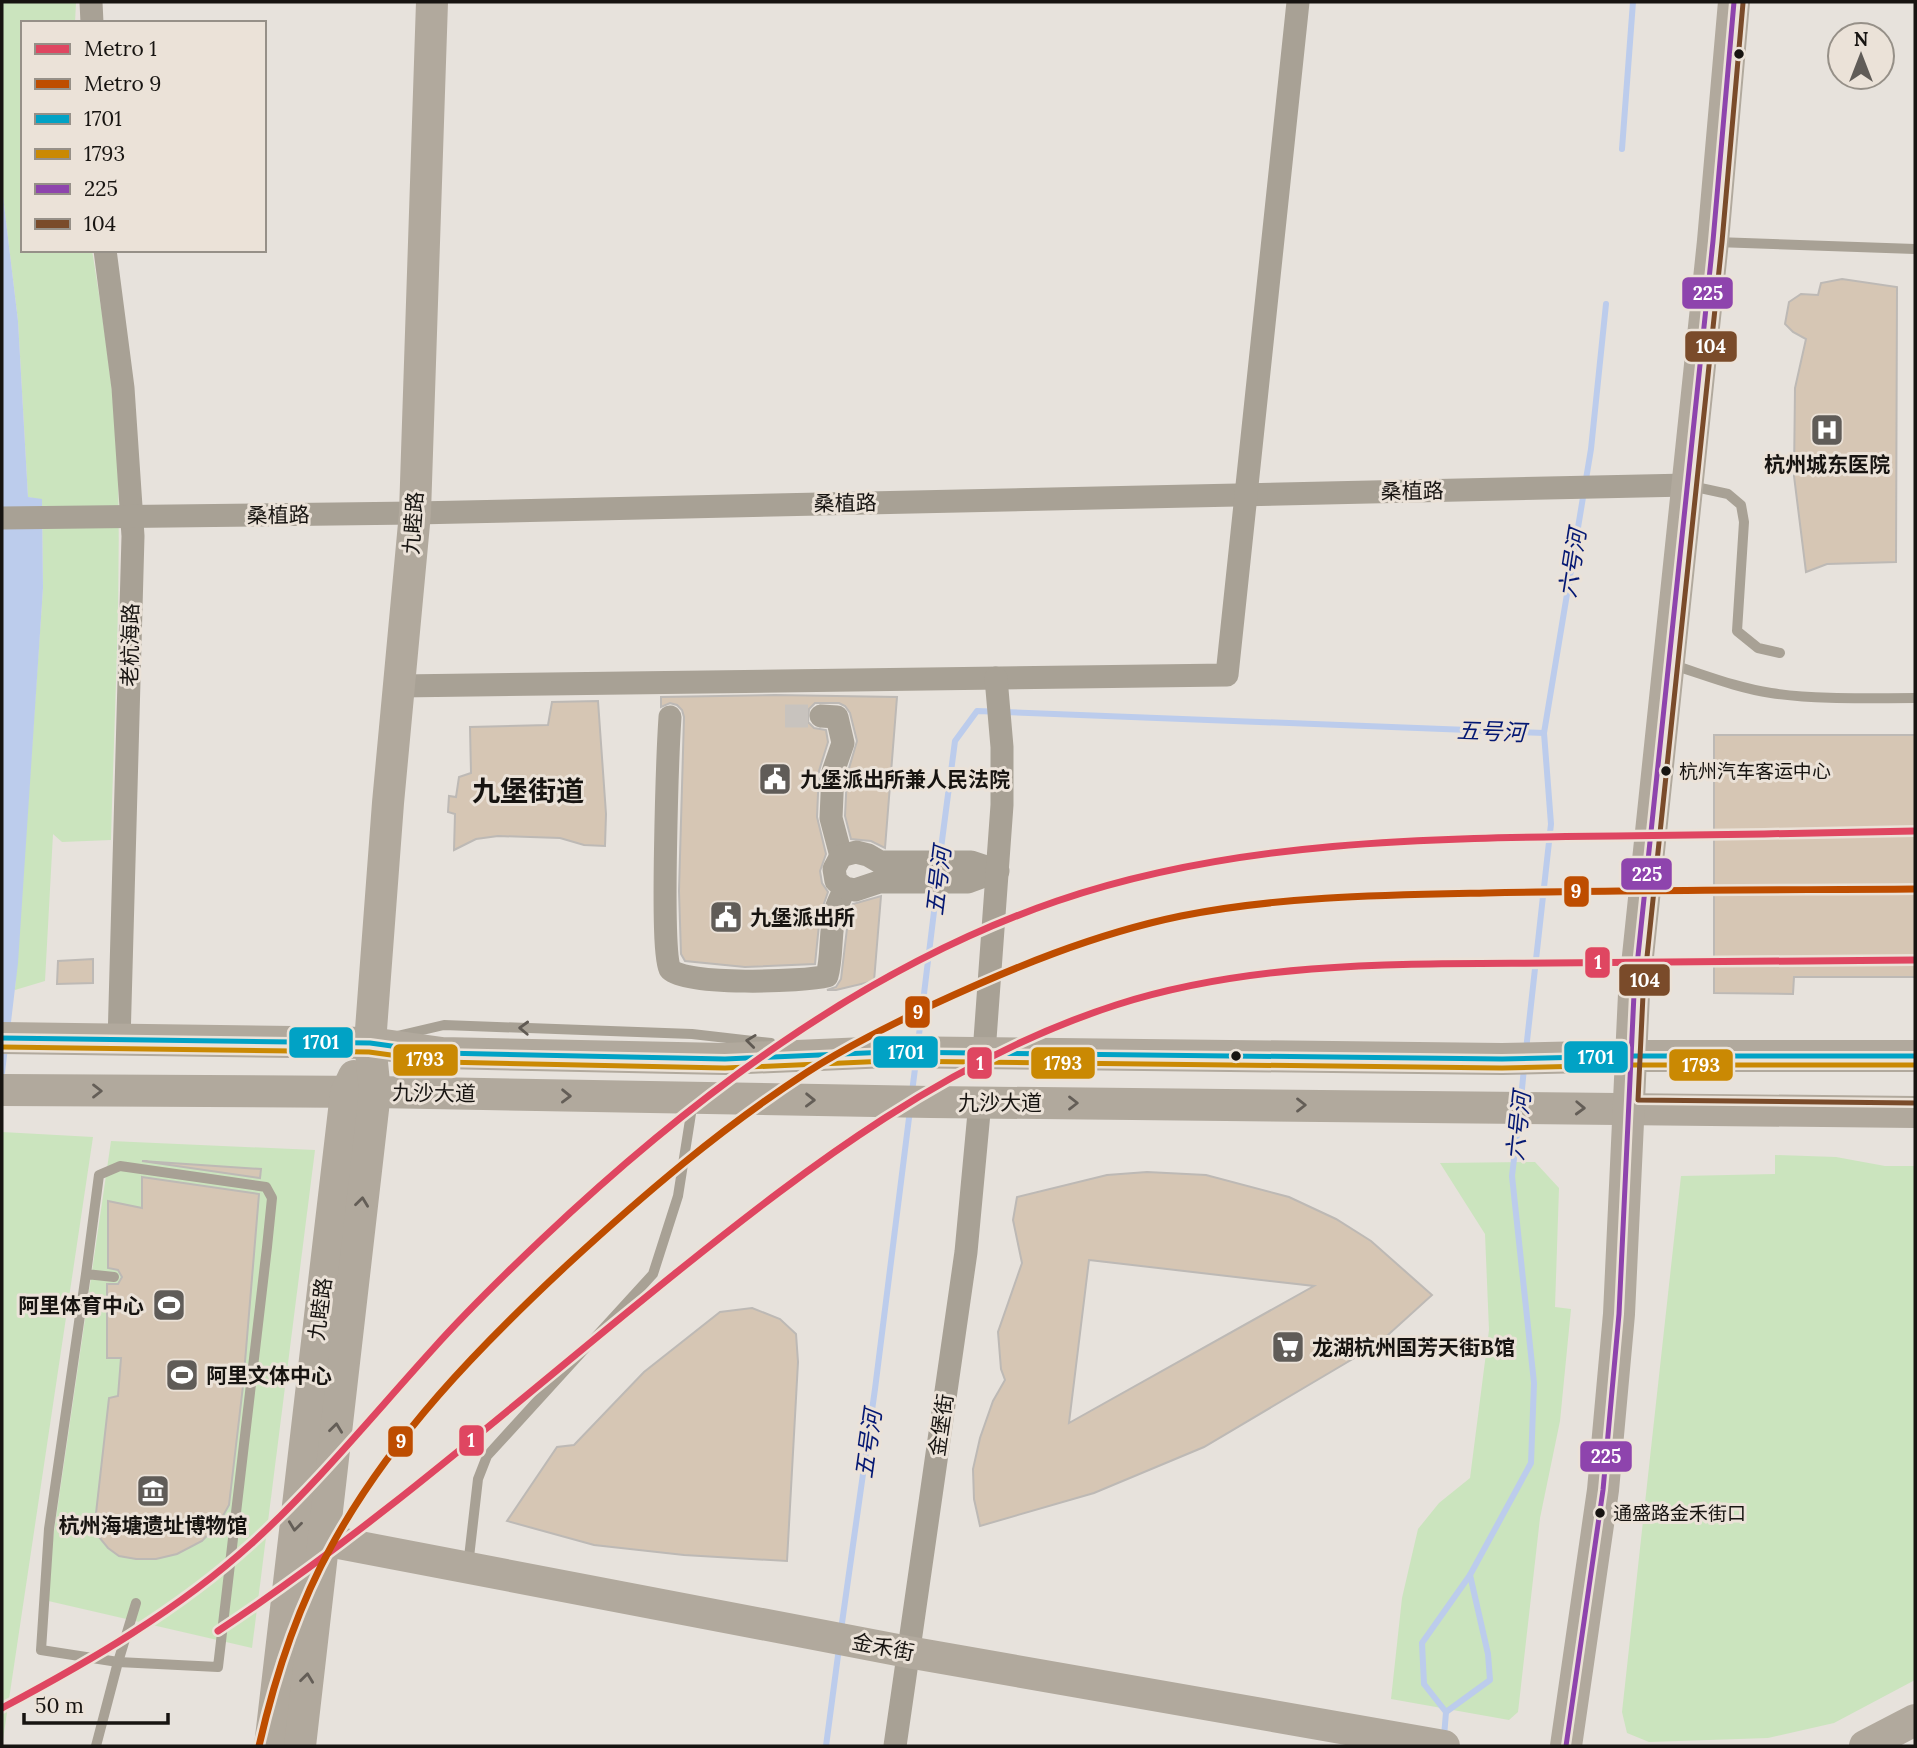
<svg xmlns="http://www.w3.org/2000/svg" width="1917" height="1748" font-family="Lora,'Noto Sans SC',serif">
<style>
.green{fill:#cbe4be}
.water{fill:#bcccec}
.lines{fill:none;stroke-linecap:round;stroke-linejoin:round}
.stream{stroke:#bcccec;stroke-width:6}
.building{fill:#d6c6b4;stroke:#bdb9b5;stroke-width:2;fill-rule:evenodd}
.street-tunnel{stroke:#c8c3be;stroke-width:23;stroke-dasharray:23 11;stroke-linecap:butt}
.lane{stroke:#a8a195;stroke-width:10}
.street{stroke:#a8a195;stroke-width:23}
.secondary{stroke:#b1a99d;stroke-width:32}
.bus-1-casing{stroke:#ebe2d8;stroke-width:10}
.bus-2-casing{stroke:#ebe2d8;stroke-width:10}
.bus-3-casing{stroke:#ebe2d8;stroke-width:10}
.bus-4-casing{stroke:#ebe2d8;stroke-width:10}
.bus-1{stroke:#01a2c5;stroke-width:5}
.bus-2{stroke:#ca8903;stroke-width:5}
.bus-3{stroke:#8e44ad;stroke-width:5}
.bus-4{stroke:#7a4b2a;stroke-width:5}
.metro-1-casing{stroke:#ebe2d8;stroke-width:12}
.metro-2-casing{stroke:#ebe2d8;stroke-width:12}
.metro-1{stroke:#df4661;stroke-width:7}
.metro-2{stroke:#be4d00;stroke-width:7}
.oneway{stroke:#605a53}
.oneway2{stroke:#645e57}
.bus-dot{fill:#171411;stroke:#ebe2d8;stroke-width:2.5}
.labels{text-anchor:middle;dominant-baseline:central;stroke-width:6;stroke-linejoin:round;paint-order:stroke}
.bus-label{font-size:19px;fill:#171411;stroke:#ebe2d8;text-anchor:start}
.poi-label{font-size:21px;font-weight:bold;fill:#171411;stroke:#ebe2d8;text-anchor:start}
.street-label{font-size:21px;fill:#171411;stroke:#ebe2d8}
.water-label{font-size:23px;font-style:italic;fill:#041873;stroke:#ebe2d8}
.district-label{font-size:28px;font-weight:bold;fill:#171411;stroke:#ebe2d8}
.line-badge{stroke:#ebe2d8;stroke-width:2.5}
.badge-label{font-size:19px;text-anchor:middle;font-weight:bold;fill:#fff}
</style>
<rect width="100%" height="100%" fill="#e7e2dc"/>
<g class="green">
<path d="M2 2H76L75 23H23V250H92C104 325 116 402 118 478 121 598 114 719 111 840L62 842 53 834 45 981 15 990 43 588 42 500 28 497 18 321 2 188Z"/>
<polygon points="2,1132 93,1137 2,1746"/>
<polygon points="111,1141 315,1150 252,1648 44,1600"/>
<polygon points="1775,1155 1836,1157 1885,1166 1915,1166 1915,1680 1834,1723 1768,1738 1649,1742 1627,1733 1622,1712 1681,1176 1775,1174"/>
<polygon points="1535,1162 1559,1188 1555,1307 1571,1309 1560,1421 1540,1518 1518,1712 1509,1720 1391,1699 1402,1598 1418,1529 1439,1503 1470,1478 1489,1330 1485,1234 1440,1163"/>
</g>
<polygon class="water" points="2,188 18,321 28,497 42,499 43,588 18,963 2,1098"/>
<g class="lines">
<g class="stream">
<polyline points="1622,149 1633,2"/>
<polyline points="940,856 955,741 977,711 1544,733"/>
<polyline points="918,1043 937,887"/>
<polyline points="1526,1050 1551,824 1544,733 1591,449 1606,304"/>
<polyline points="912,1092 916,1061"/>
<polyline points="1521,1099 1524,1068"/>
<polyline points="841,1630 875,1389 910,1110"/>
<polyline points="1446,1712 1490,1680 1488,1654 1470,1575"/>
<polyline points="1444,1737 1446,1712 1424,1684 1422,1643 1470,1575 1531,1463 1534,1383 1512,1176 1519,1116"/>
<polyline points="826,1746 839,1648"/>
</g>
</g>
<g class="building">
<polygon points="1842,279 1897,287 1896,562 1827,564 1806,572 1794,476 1795,388 1806,339 1793,332 1785,324 1789,302 1801,294 1818,295 1821,283"/>
<polygon points="775,695 897,697 885,848 871,841 851,839 845,816 847,775 857,741 850,713 845,706 839,703 815,703 809,709 808,722 814,728 826,730 828,742 819,771 817,817 826,854 820,871 822,883 828,892 820,915 815,964 745,967 685,961 681,954 679,891 684,717 682,710 677,705 670,703 661,707 661,697"/>
<polygon points="598,701 606,814 605,846 584,845 560,838 498,836 476,839 454,850 455,814 448,812 449,796 456,797 459,777 471,773 470,727 548,725 552,702"/>
<polygon points="1714,735 1915,735 1915,977 1794,977 1793,994 1714,993"/>
<polygon points="881,896 874,981 836,990 827,990 836,987 841,979 848,920 853,904"/>
<polygon points="93,959 93,983 57,984 58,961"/>
<polygon points="142,1161 261,1169 260,1178"/>
<path d="M1147 1172 1206 1175 1289 1197 1336 1219 1371 1241 1432 1295 1378 1344 1204 1447 1094 1493 980 1526 974 1499 973 1469 980 1438 993 1401 1005 1380 1001 1369 998 1332 1022 1263 1013 1220 1017 1197 1107 1175ZM1089 1260 1314 1286 1069 1423Z"/>
<polygon points="142,1177 259,1194 243,1386 229,1505 219,1523 202,1541 177,1554 156,1559 136,1559 119,1556 108,1548 94,1531 109,1398 118,1396 121,1358 107,1358 107,1284 118,1284 122,1277 118,1270 108,1268 108,1201 142,1208"/>
<polygon points="752,1308 780,1319 796,1334 798,1362 787,1561 684,1555 594,1545 507,1521 557,1447 574,1445 644,1372 720,1312"/>
</g>
<g class="lines">
<polyline class="street-tunnel" points="785,716 821,716"/>
<g class="lane">
<polyline points="1716,242 1915,249"/>
<polyline points="1691,486 1728,494 1741,505 1744,522 1737,631 1758,648 1780,653"/>
<path d="M1673 665C1705 675 1737 688 1771 693 1818 700 1867 698 1915 698"/>
<polyline points="397,1036 444,1025 692,1034 771,1043"/>
<polyline points="86,1274 49,1529 41,1650 118,1662 218,1667 267,1247 272,1198 266,1187 120,1166 99,1175 86,1274 114,1277"/>
<polyline points="468,1566 478,1479 487,1456 653,1274 678,1196 693,1101"/>
<polyline points="96,1746 118,1662 136,1603"/>
</g>
<g class="street">
<polyline points="91,2 92,23"/>
<polyline points="105,250 123,388 133,536 119,1042"/>
<polyline points="2,518 415,513 1688,485"/>
<polyline points="399,686 1227,675 1298,2"/>
<polyline points="821,716 837,717 843,743 833,772 831,818 841,856"/>
<path d="M670 717C668 747 660 956 670 969 683 986 805 982 827 976 833 954 829 931 836 909 838 902 842 895 845 888"/>
<polygon points="856,852 868,855 880,862 971,862 998,871 968,882 879,882 855,890 845,888 836,881 834,869 841,856"/>
<polyline points="984,1053 1002,805 1002,747 996,678"/>
<polyline points="895,1746 966,1252 980,1102"/>
</g>
<g class="secondary">
<polyline points="2,1038 370,1043 442,1053 725,1059 888,1052 1502,1059 1630,1056 1915,1056"/>
<polyline points="2,1090 375,1092 931,1102 1915,1112"/>
<polyline points="323,1540 908,1652 1444,1746"/>
<polyline points="270,1746 346,1093 354,1076"/>
<polyline points="300,1746 375,1092 370,1043 388,803 415,513 432,2"/>
<polyline points="1566,1746 1603,1490 1619,1314 1634,994 1713,241 1734,2"/>
<polyline points="1865,1746 1915,1720"/>
</g>
<defs>
<polyline id="bus-1" points="2,1038 370,1043 442,1053 725,1059 888,1052 1502,1059 1630,1056 1915,1056"/>
<polyline id="bus-2" points="2,1047 369,1052 442,1062 725,1068 888,1061 1502,1068 1630,1065 1915,1065"/>
<polyline id="bus-3" points="1566,1746 1603,1490 1619,1314 1634,994 1713,241 1734,2"/>
<polyline id="bus-4" points="1743,3 1722,242 1643,995 1638,1100 1915,1103"/>
</defs>
<use href="#bus-1" class="bus-1-casing"/>
<use href="#bus-2" class="bus-2-casing"/>
<use href="#bus-3" class="bus-3-casing"/>
<use href="#bus-4" class="bus-4-casing"/>
<use href="#bus-1" class="bus-1"/>
<use href="#bus-2" class="bus-2"/>
<use href="#bus-3" class="bus-3"/>
<use href="#bus-4" class="bus-4"/>
<defs>
<g id="metro-1">
<path d="M218 1631C380 1524 526 1393 677 1272 810 1165 951 1058 1116 1005 1256 960 1407 964 1552 963 1673 962 1794 961 1915 960"/>
<path d="M2 1708C90 1661 177 1611 251 1544 317 1484 373 1415 433 1349 467 1311 504 1275 542 1239 690 1099 862 968 1057 901 1235 840 1429 838 1616 836 1716 835 1815 833 1915 831"/>
</g>
<path id="metro-2" d="M259 1746C275 1676 297 1608 332 1545 391 1437 478 1348 567 1265 642 1196 720 1129 806 1073 846 1047 889 1026 932 1005 1012 968 1094 934 1181 916 1281 896 1385 895 1486 893 1629 890 1772 890 1915 889"/>
</defs>
<use href="#metro-1" class="metro-1-casing"/>
<use href="#metro-2" class="metro-2-casing"/>
<use href="#metro-1" class="metro-1"/>
<use href="#metro-2" class="metro-2"/>
</g>
<defs><path id="oneway-chevron" d="M-2-3.5L2.5 0L-2 3.5" fill="none" stroke-width="1.6" stroke-linecap="round" stroke-linejoin="round" transform="scale(1.75)"/></defs>
<g class="oneway">
<use href="#oneway-chevron" transform="translate(524 1028) rotate(-178)"/>
<use href="#oneway-chevron" transform="translate(751 1041) rotate(-173)"/>
</g>
<g class="oneway2">
<use href="#oneway-chevron" transform="translate(97 1091)"/>
<use href="#oneway-chevron" transform="translate(566 1096) rotate(1)"/>
<use href="#oneway-chevron" transform="translate(810 1100) rotate(1)"/>
<use href="#oneway-chevron" transform="translate(1073 1103)"/>
<use href="#oneway-chevron" transform="translate(1301 1105)"/>
<use href="#oneway-chevron" transform="translate(1580 1108) rotate(2)"/>
<use href="#oneway-chevron" transform="translate(362 1202) rotate(-83)"/>
<use href="#oneway-chevron" transform="translate(336 1428) rotate(-83)"/>
<use href="#oneway-chevron" transform="translate(295 1526) rotate(97)"/>
<use href="#oneway-chevron" transform="translate(307 1678) rotate(-83)"/>
</g>
<defs>
<symbol id="hospital-square" viewBox="-11 -11 22 22"><rect x="-9" y="-9" width="18" height="18" rx="4" fill="#605c58" stroke="#ebe2d8"/><path d="M-5-5h3v3.5h4V-5h3V5h-3V1.5h-4V5h-3Z" fill="#fff"/></symbol>
<symbol id="civic-square" viewBox="-11 -11 22 22"><rect x="-9" y="-9" width="18" height="18" rx="4" fill="#605c58" stroke="#ebe2d8"/><path d="M-.6-6.5H3V-4.5H.6V-3L4-1V1h2V6H-6V1h2V-1L-.6-3ZM-1.2 2.5V6h2.4V2.5Z" fill="#fff"/></symbol>
<symbol id="stadium-square" viewBox="-11 -11 22 22"><rect x="-9" y="-9" width="18" height="18" rx="4" fill="#605c58" stroke="#ebe2d8"/><path d="M0-5a6.5 5 0 1 0 0 10a6.5 5 0 1 0 0-10ZM-3.5-1.8h7v3.6h-7Z" fill="#fff"/></symbol>
<symbol id="supermarket-square" viewBox="-11 -11 22 22"><rect x="-9" y="-9" width="18" height="18" rx="4" fill="#605c58" stroke="#ebe2d8"/><path d="M-6-5.5h2.5l.6 2H6L4.5 2H-2.5L-4.4-4H-6ZM-1.5 3.2a1.3 1.3 0 1 0 .1 0ZM3 3.2a1.3 1.3 0 1 0 .1 0Z" fill="#fff"/></symbol>
<symbol id="museum-square" viewBox="-11 -11 22 22"><rect x="-9" y="-9" width="18" height="18" rx="4" fill="#605c58" stroke="#ebe2d8"/><path d="M0-6L6-3V-2H-6V-3ZM-5-1h2V3h-2ZM-1-1h2V3h-2ZM3-1h2V3H3ZM-6 4H6V6H-6Z" fill="#fff"/></symbol>
</defs>
<g fill-rule="evenodd">
<use href="#hospital-square" x="1808" y="411" width="38" height="38"/>
<use href="#civic-square" x="756" y="760" width="38" height="38"/>
<use href="#civic-square" x="707" y="898" width="38" height="38"/>
<use href="#stadium-square" x="150" y="1286" width="38" height="38"/>
<use href="#supermarket-square" x="1269" y="1328" width="38" height="38"/>
<use href="#stadium-square" x="163" y="1356" width="38" height="38"/>
<use href="#museum-square" x="134" y="1472" width="38" height="38"/>
</g>
<g class="bus-dot">
<circle cx="1739" cy="54" r="6"/>
<circle cx="1666" cy="771" r="6"/>
<circle cx="1236" cy="1056" r="6"/>
<circle cx="1600" cy="1513" r="6"/>
</g>
<g class="labels">
<g class="bus-label">
<text x="1679" y="771">杭州汽车客运中心</text>
<text x="1613" y="1513">通盛路金禾街口</text>
</g>
<g class="poi-label">
<text x="1827" y="464" text-anchor="middle">杭州城东医院</text>
<text x="800" y="779">九堡派出所兼人民法院</text>
<text x="750" y="917">九堡派出所</text>
<text x="144" y="1305" text-anchor="end">阿里体育中心</text>
<text x="1312" y="1347">龙湖杭州国芳天街B馆</text>
<text x="206" y="1375">阿里文体中心</text>
<text x="153" y="1525" text-anchor="middle">杭州海塘遗址博物馆</text>
</g>
<g class="street-label">
<text transform="translate(1412 491) rotate(-1)">桑植路</text>
<text transform="translate(845 503) rotate(-1)">桑植路</text>
<text transform="translate(278 515) rotate(-1)">桑植路</text>
<text transform="translate(413 523) rotate(-86)">九睦路</text>
<text transform="translate(130 645) rotate(-89)">老杭海路</text>
<text transform="translate(434 1093) rotate(1)">九沙大道</text>
<text x="1000" y="1102">九沙大道</text>
<text transform="translate(320 1309) rotate(-83)">九睦路</text>
<text transform="translate(941 1425) rotate(-82)">金堡街</text>
<text transform="translate(883 1647) rotate(11)">金禾街</text>
</g>
<g class="water-label">
<text transform="translate(1572 563) rotate(-81)">六号河</text>
<text transform="translate(1491 731) rotate(2)">五号河</text>
<text transform="translate(938 881) rotate(-83)">五号河</text>
<text transform="translate(1518 1126) rotate(-84)">六号河</text>
<text transform="translate(868 1444) rotate(-82)">五号河</text>
</g>
<g class="district-label">
<text x="528" y="791">九堡街道</text>
</g>
</g>
<g class="line-badge">
<rect x="1681" y="276" width="53" height="34" rx="7" fill="#8e44ad"/>
<rect x="1684" y="330" width="54" height="33" rx="7" fill="#7a4b2a"/>
<rect x="1620" y="857" width="53" height="34" rx="7" fill="#8e44ad"/>
<rect x="1563" y="875" width="27" height="33" rx="7" fill="#be4d00"/>
<rect x="1584" y="946" width="27" height="33" rx="7" fill="#df4661"/>
<rect x="1618" y="963" width="53" height="34" rx="7" fill="#7a4b2a"/>
<rect x="904" y="995" width="27" height="34" rx="7" fill="#be4d00"/>
<rect x="288" y="1026" width="66" height="33" rx="7" fill="#01a2c5"/>
<rect x="872" y="1035" width="67" height="34" rx="7" fill="#01a2c5"/>
<rect x="1563" y="1040" width="66" height="34" rx="7" fill="#01a2c5"/>
<rect x="392" y="1043" width="67" height="34" rx="7" fill="#ca8903"/>
<rect x="1030" y="1046" width="66" height="34" rx="7" fill="#ca8903"/>
<rect x="966" y="1046" width="27" height="34" rx="7" fill="#df4661"/>
<rect x="1668" y="1048" width="66" height="34" rx="7" fill="#ca8903"/>
<rect x="458" y="1424" width="27" height="33" rx="7" fill="#df4661"/>
<rect x="387" y="1425" width="27" height="33" rx="7" fill="#be4d00"/>
<rect x="1579" y="1440" width="54" height="33" rx="7" fill="#8e44ad"/>
</g>
<g class="badge-label">
<text x="1708" y="300">225</text>
<text x="1711" y="353">104</text>
<text x="1647" y="881">225</text>
<text x="1576" y="898">9</text>
<text x="1598" y="969">1</text>
<text x="1645" y="987">104</text>
<text x="918" y="1019">9</text>
<text x="321" y="1049">1701</text>
<text x="906" y="1059">1701</text>
<text x="1596" y="1064">1701</text>
<text x="425" y="1066">1793</text>
<text x="1063" y="1070">1793</text>
<text x="980" y="1070">1</text>
<text x="1701" y="1072">1793</text>
<text x="471" y="1447">1</text>
<text x="401" y="1448">9</text>
<text x="1606" y="1463">225</text>
</g>
<rect width="1917" height="1748" fill="none" stroke="#171411" stroke-width="7"/>
<rect x="21" y="21" width="245" height="231" fill="#ebe2d8" stroke="#969088" stroke-width="2"/>
<rect x="35" y="44" width="35" height="10" fill="#df4661" stroke="#969088" stroke-width="2"/>
<text x="84" y="56" font-size="21" fill="#171411">Metro 1</text>
<rect x="35" y="79" width="35" height="10" fill="#be4d00" stroke="#969088" stroke-width="2"/>
<text x="84" y="91" font-size="21" fill="#171411">Metro 9</text>
<rect x="35" y="114" width="35" height="10" fill="#01a2c5" stroke="#969088" stroke-width="2"/>
<text x="84" y="126" font-size="21" fill="#171411">1701</text>
<rect x="35" y="149" width="35" height="10" fill="#ca8903" stroke="#969088" stroke-width="2"/>
<text x="84" y="161" font-size="21" fill="#171411">1793</text>
<rect x="35" y="184" width="35" height="10" fill="#8e44ad" stroke="#969088" stroke-width="2"/>
<text x="84" y="196" font-size="21" fill="#171411">225</text>
<rect x="35" y="219" width="35" height="10" fill="#7a4b2a" stroke="#969088" stroke-width="2"/>
<text x="84" y="231" font-size="21" fill="#171411">104</text>
<g transform="translate(1861 56)"><circle r="33" fill="#ebe2d8" stroke="#969088" stroke-width="2"/>
<path d="M0-5L12 26L0 18L-12 26Z" fill="#605c58"/>
<text y="-10" font-size="19" font-weight="bold" text-anchor="middle" fill="#171411">N</text>
</g>
<path d="M24 1713v10h144v-10" fill="none" stroke="#171411" stroke-width="3.5"/>
<text x="35" y="1713" font-size="21" fill="#171411" stroke="#ebe2d8" stroke-width="5" paint-order="stroke">50 m</text>
</svg>
